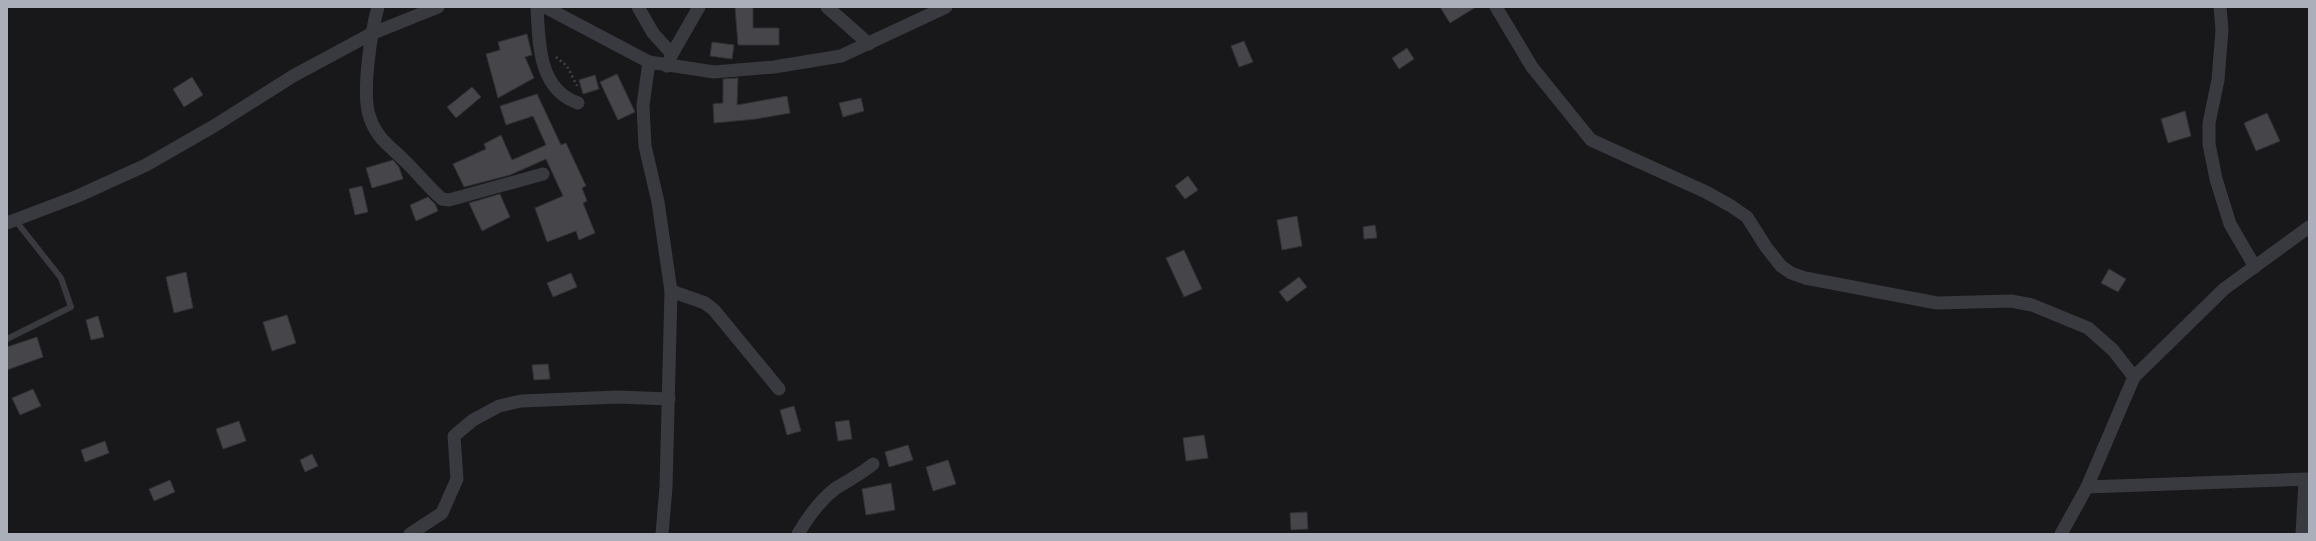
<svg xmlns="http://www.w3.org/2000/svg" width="2316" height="541" font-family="Ubuntu,sans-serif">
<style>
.building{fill:#45454a;stroke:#323236}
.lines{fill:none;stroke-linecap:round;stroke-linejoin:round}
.path{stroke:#3f4146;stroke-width:2.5;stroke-dasharray:2 3;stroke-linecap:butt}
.service{stroke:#393a3f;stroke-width:6}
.minor{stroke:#393a3f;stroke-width:13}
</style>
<rect width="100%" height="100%" fill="#18181a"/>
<g class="building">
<polygon points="735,7 753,7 753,28 779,28 779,45 738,45"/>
<polygon points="1440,7 1476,7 1450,23"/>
<polygon points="527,34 532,55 525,57 534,78 498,98 486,54 500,50 498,42"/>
<polygon points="1244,41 1253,62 1239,67 1231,46"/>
<polygon points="712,42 734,45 732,59 710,56"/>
<polygon points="1407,48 1414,59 1399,69 1392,58"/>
<polygon points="617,74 635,112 618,120 600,82"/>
<polygon points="595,75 599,89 583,94 579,80"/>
<polygon points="192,77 203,95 184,107 173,89"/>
<polygon points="738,78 737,105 787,96 790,113 756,119 714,123 713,104 723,103 723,79"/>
<polygon points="472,87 481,97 456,118 447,107"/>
<polygon points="537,94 561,145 566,143 586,186 582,188 587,201 583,203 595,233 579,240 576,231 547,242 535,208 563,196 546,159 510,175 464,187 453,164 486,149 484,144 501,135 512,160 546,145 533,116 506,125 500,106"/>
<polygon points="861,98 864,111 843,117 839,103"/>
<polygon points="2185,111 2191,136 2168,143 2161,119"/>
<polygon points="2267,113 2280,141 2256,151 2244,123"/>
<polygon points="393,160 399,167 403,179 372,188 366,168"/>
<polygon points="1188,176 1198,190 1185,199 1175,186"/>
<polygon points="362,186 368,212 355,215 349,189"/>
<polygon points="500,194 510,217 482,231 469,203"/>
<polygon points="428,197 435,204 438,211 416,221 410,205"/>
<polygon points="1297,216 1302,246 1282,250 1277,220"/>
<polygon points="1375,225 1377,238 1364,239 1363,227"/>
<polygon points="1184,250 1202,289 1184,297 1166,258"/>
<polygon points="2109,269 2126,279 2118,292 2101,283"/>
<polygon points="186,272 193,308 174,313 166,277"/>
<polygon points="571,273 577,287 553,297 547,283"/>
<polygon points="1299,277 1307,287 1287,302 1279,292"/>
<polygon points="287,315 296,343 272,351 263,322"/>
<polygon points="98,316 104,337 91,340 86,320"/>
<polygon points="37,337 43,357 7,370 7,347"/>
<polygon points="548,364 550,379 534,380 532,365"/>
<polygon points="33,389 41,406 20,415 12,398"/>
<polygon points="794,406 801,431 787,435 780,410"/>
<polygon points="849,420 852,439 838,441 835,422"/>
<polygon points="239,421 246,441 223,449 216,429"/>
<polygon points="1204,435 1208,458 1186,461 1183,438"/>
<polygon points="105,441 109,453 85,462 81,450"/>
<polygon points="908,445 913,460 889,467 885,452"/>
<polygon points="312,454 318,466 305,472 300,460"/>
<polygon points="948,460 956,484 933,491 926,467"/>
<polygon points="170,480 175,492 154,501 149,489"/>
<polygon points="891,483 895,510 866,515 862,489"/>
<polygon points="1307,512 1308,529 1291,530 1290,513"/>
</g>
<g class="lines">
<polyline class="path" points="556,57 567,66 577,86"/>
<polyline class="service" points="7,339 71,307 61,278 15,220"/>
<g class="minor">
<path d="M378 7C371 32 361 95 370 118 378 141 393 148 408 164 420 176 430 189 442 199L449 200 543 174"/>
<path d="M537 7C539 43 538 89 578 103"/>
<polyline points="545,7 649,62 714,72 774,67 841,56 946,7"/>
<polyline points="638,7 653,33 672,54"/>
<polyline points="827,7 869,44"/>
<polyline points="1496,7 1532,67 1591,140 1706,192 1731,206 1747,217 1766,247 1781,266 1791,273 1805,278 1937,303 2011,301 2032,305 2088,328 2113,350 2134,377"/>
<polyline points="2220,7 2222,30 2218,80 2209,123 2209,144 2216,179 2230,224 2255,267"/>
<polyline points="649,62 643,105 645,146 658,202 671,291 666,487 662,534"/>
<polyline points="667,66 672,54 699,7"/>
<polyline points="7,223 78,196 146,165 214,126 293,76 371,34 438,7"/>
<polyline points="671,291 705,303 714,310 779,389"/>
<polyline points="2087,487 2309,479"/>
<polyline points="410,534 442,513 457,479 454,436 473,420 499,406 521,401 618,397 669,399"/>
<path d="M798 534C808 517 820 500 836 488 849 480 861 474 873 464"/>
<polyline points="2061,534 2087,487 2134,377 2224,289 2309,227"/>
<polyline points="2302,534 2305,480"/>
</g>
</g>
<rect width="2316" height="541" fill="none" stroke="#abafb9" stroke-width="16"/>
</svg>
